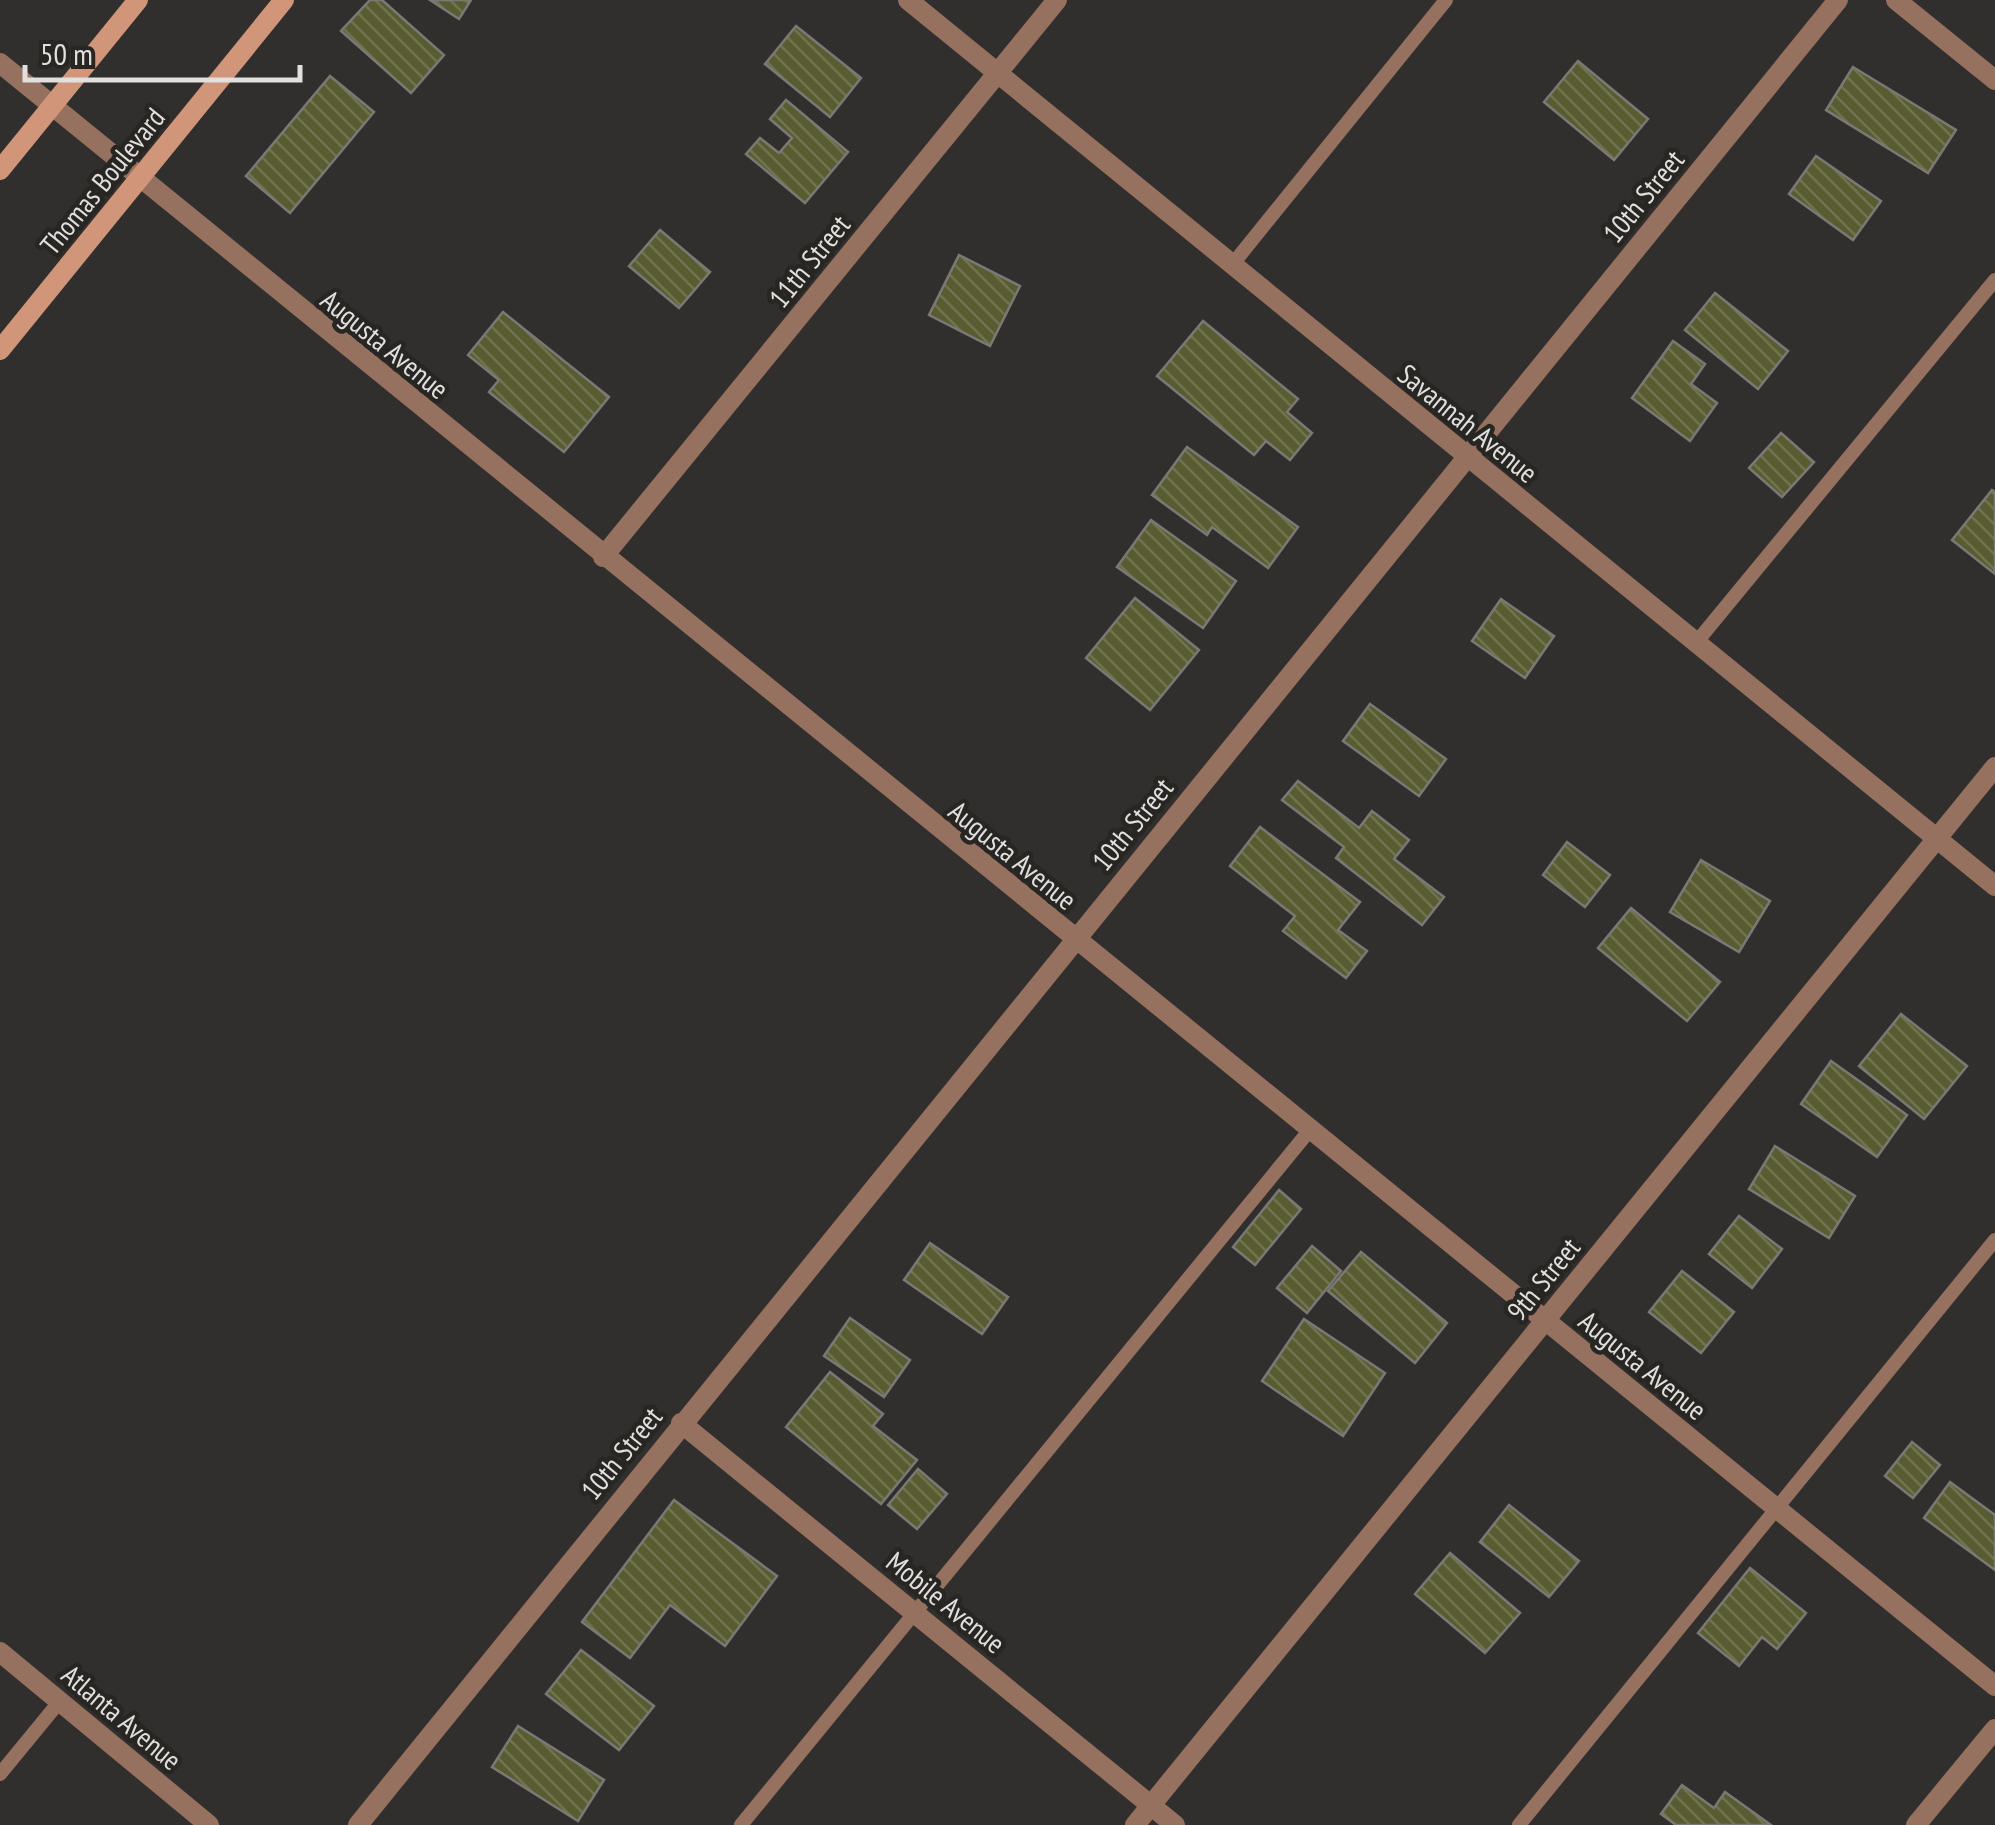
<svg xmlns="http://www.w3.org/2000/svg" width="1995" height="1825" font-family="'PT Sans Narrow',sans-serif">
<style>
.building{fill:url(#building-back-hatch);stroke:#797976;stroke-width:2.5}
.lines{fill:none;stroke-linecap:round;stroke-linejoin:round}
.service{stroke:#97715f;stroke-width:14}
.minor{stroke:#97715f;stroke-width:20}
.tertiary{stroke:#97715f;stroke-width:20}
.secondary{stroke:#d19579;stroke-width:20}
.labels{text-anchor:middle;dominant-baseline:central;stroke-width:9;stroke-linejoin:round;paint-order:stroke}
.street-label{font-size:28px;fill:#e1e0de;stroke:#272623}
</style>
<defs>
<pattern id="building-back-hatch" width="6" height="6" patternUnits="userSpaceOnUse" patternTransform="scale(2.5)"><rect width="6" height="6" fill="#595c31"/><path d="M-1 5l2 2M0 0l6 6M5-1l2 2" fill="none" stroke="#71734e"/></pattern>
</defs>
<rect width="100%" height="100%" fill="#312f2d"/>
<g class="building">
<polygon points="370,0 382,0 444,55 411,93 341,31"/>
<polygon points="430,0 471,0 459,19"/>
<polygon points="796,26 861,78 830,117 765,64"/>
<polygon points="1578,61 1648,119 1614,160 1544,102"/>
<polygon points="1853,67 1956,130 1928,173 1826,110"/>
<polygon points="330,76 374,112 290,213 246,176"/>
<polygon points="786,100 848,152 805,203 746,154 760,138 779,153 792,138 770,119"/>
<polygon points="1816,156 1881,201 1853,240 1789,194"/>
<polygon points="660,230 710,272 679,308 629,266"/>
<polygon points="959,255 1020,286 990,346 929,315"/>
<polygon points="1715,293 1788,351 1758,389 1685,330"/>
<polygon points="503,312 609,397 564,452 489,392 499,380 468,355"/>
<polygon points="1203,321 1298,399 1287,412 1312,433 1290,460 1266,441 1254,455 1157,376"/>
<polygon points="1673,341 1705,364 1691,384 1717,403 1690,441 1632,398"/>
<polygon points="1781,433 1814,462 1782,497 1749,468"/>
<polygon points="1187,447 1298,527 1268,568 1212,527 1207,535 1152,495"/>
<polygon points="1992,490 1995,492 1995,574 1952,540"/>
<polygon points="1151,520 1236,581 1203,628 1117,567"/>
<polygon points="1135,598 1199,650 1150,710 1086,658"/>
<polygon points="1501,599 1554,636 1525,678 1472,641"/>
<polygon points="1370,704 1446,759 1419,796 1343,741"/>
<polygon points="1298,781 1359,828 1372,811 1409,840 1394,859 1444,897 1422,925 1336,858 1344,847 1282,800"/>
<polygon points="1260,827 1360,902 1338,930 1367,951 1346,978 1283,931 1295,916 1230,866"/>
<polygon points="1567,842 1610,875 1585,907 1543,875"/>
<polygon points="1701,860 1770,901 1739,952 1670,912"/>
<polygon points="1631,908 1720,982 1687,1021 1598,948"/>
<polygon points="1901,1014 1967,1066 1924,1119 1859,1066"/>
<polygon points="1831,1061 1907,1115 1877,1157 1801,1104"/>
<polygon points="1775,1146 1855,1196 1829,1238 1749,1189"/>
<polygon points="1279,1190 1301,1209 1255,1265 1233,1247"/>
<polygon points="1739,1216 1782,1249 1752,1288 1709,1254"/>
<polygon points="930,1243 1008,1297 982,1334 904,1280"/>
<polygon points="1312,1246 1341,1271 1307,1313 1277,1288"/>
<polygon points="1361,1252 1447,1323 1415,1363 1328,1291"/>
<polygon points="1682,1271 1734,1312 1701,1353 1649,1312"/>
<polygon points="850,1318 910,1360 884,1397 824,1356"/>
<polygon points="1304,1319 1385,1373 1343,1436 1262,1381"/>
<polygon points="830,1372 883,1414 873,1426 917,1460 881,1504 786,1427"/>
<polygon points="1912,1442 1940,1465 1913,1498 1885,1476"/>
<polygon points="918,1469 947,1494 917,1529 888,1505"/>
<polygon points="1950,1482 1995,1515 1995,1570 1924,1518"/>
<polygon points="674,1500 777,1576 725,1646 670,1605 630,1658 582,1622"/>
<polygon points="1509,1505 1579,1561 1549,1597 1480,1542"/>
<polygon points="1450,1553 1520,1613 1485,1653 1415,1594"/>
<polygon points="1750,1568 1806,1613 1777,1649 1762,1637 1739,1666 1698,1633"/>
<polygon points="581,1650 654,1706 619,1750 546,1694"/>
<polygon points="518,1726 604,1780 578,1821 492,1767"/>
<polygon points="1682,1785 1714,1808 1725,1792 1771,1825 1676,1825 1661,1814"/>
</g>
<g class="lines">
<g class="service">
<polyline points="1232,265 1446,0"/>
<polyline points="1695,644 1995,280"/>
<polyline points="0,1774 60,1701"/>
<polyline points="741,1825 1309,1131"/>
<polyline points="1519,1825 1995,1240"/>
</g>
<g class="minor">
<polyline points="1896,0 1995,80"/>
<polyline points="0,63 1995,1686"/>
<polyline points="603,557 1057,0"/>
<polyline points="681,1423 1175,1825"/>
<polyline points="0,1652 209,1825"/>
<polyline points="358,1825 1838,0"/>
<polyline points="1135,1825 1995,767"/>
<polyline points="1916,1825 1995,1729"/>
</g>
<polyline class="tertiary" points="908,0 1995,886"/>
<g class="secondary">
<polyline points="0,170 138,0"/>
<polyline points="0,350 284,0"/>
</g>
</g>
<g class="labels">
<g class="street-label">
<text transform="translate(102 181) rotate(-51)">Thomas Boulevard</text>
<text transform="translate(1643 196) rotate(-51)">10th Street</text>
<text transform="translate(809 261) rotate(-51)">11th Street</text>
<text transform="translate(385 344) rotate(39)">Augusta Avenue</text>
<text transform="translate(1468 423) rotate(39)">Savannah Avenue</text>
<text transform="translate(1132 824) rotate(-51)">10th Street</text>
<text transform="translate(1013 855) rotate(39)">Augusta Avenue</text>
<text transform="translate(1543 1279) rotate(-51)">9th Street</text>
<text transform="translate(1643 1365) rotate(39)">Augusta Avenue</text>
<text transform="translate(621 1453) rotate(-51)">10th Street</text>
<text transform="translate(946 1602) rotate(39)">Mobile Avenue</text>
<text transform="translate(122 1717) rotate(40)">Atlanta Avenue</text>
</g>
</g>
<path d="M25 65v15h275v-15" fill="none" stroke="#e1e0de" stroke-width="5"/>
<text x="40" y="65" font-size="30" fill="#e1e0de" stroke="#272623" stroke-width="8" paint-order="stroke">50 m</text>
</svg>
